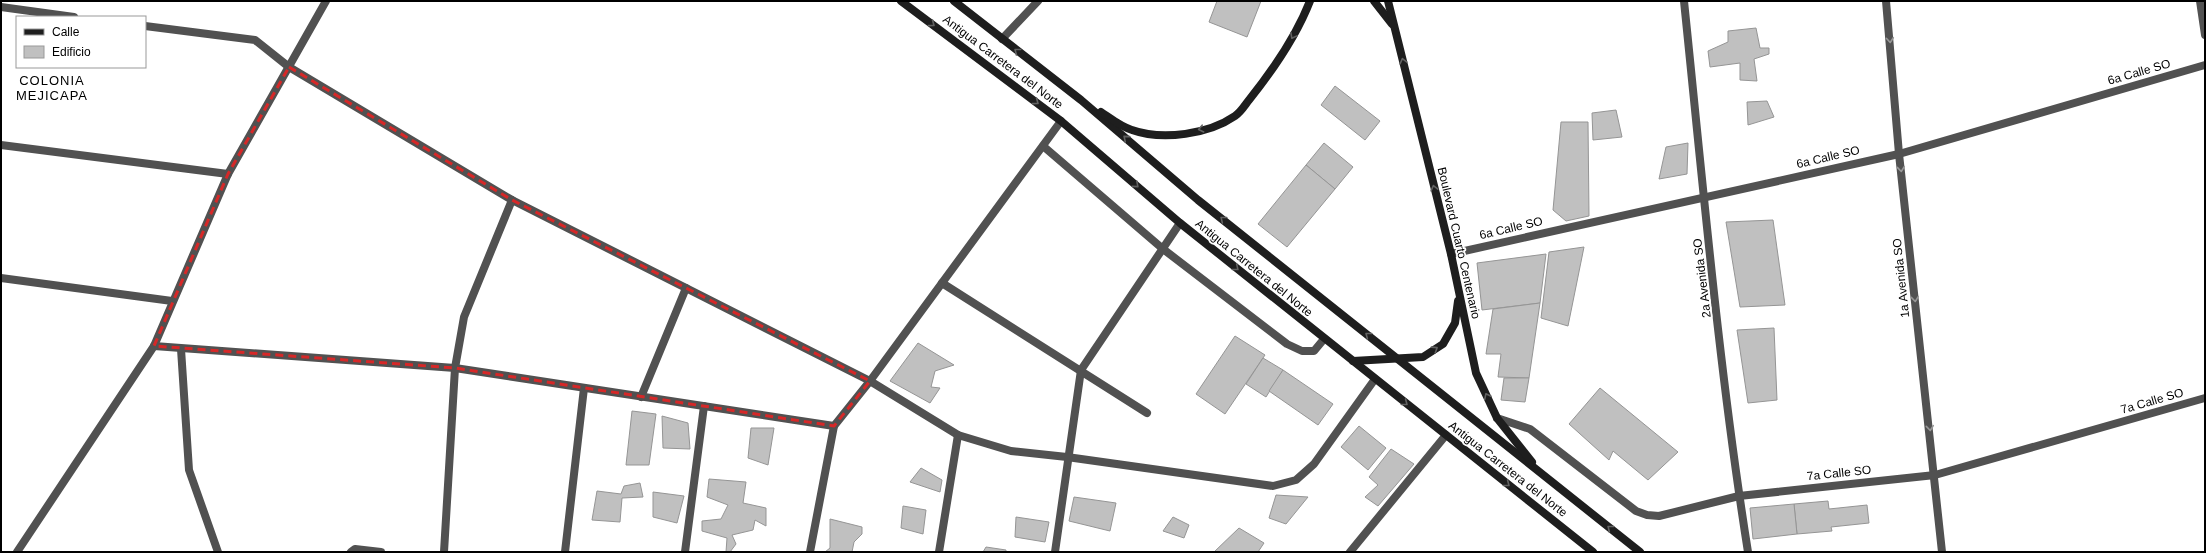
<svg xmlns="http://www.w3.org/2000/svg" width="2206" height="553" font-family="Arial,sans-serif">
<style>
.building{fill:#c0c0c0;stroke:#959595}
.lines{fill:none;stroke-linecap:round;stroke-linejoin:round}
.minor{stroke:#515151;stroke-width:8}
.secondary{stroke:#1e1e1e;stroke-width:8}
.oneway{stroke:#626262}
.oneway2{stroke:#979797}
.marked{fill:none;stroke:#d62828;stroke-width:3;stroke-dasharray:8 5;stroke-linejoin:round}
.labels{text-anchor:middle;dominant-baseline:central;stroke-width:3.5;stroke-linejoin:round;paint-order:stroke}
.street-label{font-size:12px;fill:#000;stroke:#fff}
.neighbourhood-label{font-size:13px;letter-spacing:1px;fill:#000;stroke:#fff}
</style>
<rect width="100%" height="100%" fill="#fff"/>
<g class="building">
<polygon points="1217,1 1261,1 1247,37 1209,22"/>
<polygon points="1756,28 1760,48 1769,48 1769,54 1754,59 1757,81 1740,80 1740,63 1710,67 1708,51 1728,42 1728,31"/>
<polygon points="1335,86 1380,121 1365,140 1321,105"/>
<polygon points="1767,101 1774,117 1748,125 1747,102"/>
<polygon points="1616,110 1622,137 1593,140 1592,113"/>
<polygon points="1561,122 1588,122 1589,216 1566,221 1553,210"/>
<polygon points="1324,143 1353,167 1335,189 1306,165"/>
<polygon points="1688,143 1687,174 1659,179 1666,147"/>
<polygon points="1306,165 1335,189 1287,247 1258,224"/>
<polygon points="1773,220 1785,305 1740,307 1726,222"/>
<polygon points="1584,247 1568,326 1541,318 1549,252"/>
<polygon points="1546,254 1540,303 1482,310 1477,263"/>
<polygon points="1540,303 1529,378 1498,377 1501,354 1486,354 1493,309"/>
<polygon points="1774,328 1777,400 1748,403 1737,330"/>
<polygon points="1235,336 1265,355 1225,414 1196,394"/>
<polygon points="918,343 954,365 935,371 931,387 940,388 930,403 890,381"/>
<polygon points="1263,358 1283,370 1266,397 1246,384"/>
<polygon points="1283,370 1333,404 1318,425 1269,391"/>
<polygon points="1504,378 1529,378 1525,402 1501,400"/>
<polygon points="1600,388 1678,452 1648,480 1613,451 1609,460 1569,424"/>
<polygon points="632,411 656,414 649,465 626,465"/>
<polygon points="662,416 688,423 690,449 663,448"/>
<polygon points="1359,426 1386,448 1368,470 1341,447"/>
<polygon points="751,428 774,428 768,465 748,458"/>
<polygon points="1391,449 1414,464 1378,506 1365,497 1378,485 1369,477"/>
<polygon points="921,468 942,480 940,492 910,482"/>
<polygon points="709,479 746,482 743,503 766,508 766,526 755,520 753,530 732,535 736,544 730,552 726,552 727,538 702,531 702,521 721,519 728,505 707,497"/>
<polygon points="640,483 643,497 622,498 620,522 592,520 597,491 621,494 624,486"/>
<polygon points="653,492 684,496 677,523 653,517"/>
<polygon points="1276,495 1308,497 1286,524 1269,518"/>
<polygon points="1074,497 1116,503 1110,531 1069,521"/>
<polygon points="1828,501 1829,509 1867,505 1869,523 1831,527 1832,531 1797,534 1794,504"/>
<polygon points="1794,504 1797,534 1753,539 1750,508"/>
<polygon points="903,506 926,510 923,534 901,528"/>
<polygon points="1016,517 1049,522 1045,542 1015,537"/>
<polygon points="1173,517 1189,525 1184,538 1163,531"/>
<polygon points="830,519 862,527 862,534 854,542 852,552 825,552 830,548"/>
<polygon points="1239,528 1264,543 1258,552 1214,552"/>
<polygon points="986,547 1006,550 1006,552 983,552"/>
</g>
<g class="lines">
<g class="minor">
<path d="M1684 1C1703 185 1719 370 1748 552"/>
<polyline points="1886,1 1899,154 1942,552"/>
<polyline points="2200,1 2205,35"/>
<polyline points="1,7 74,17"/>
<polyline points="145,26 255,40 289,67 512,200 870,381 958,435 1011,451 1067,457 1273,486 1296,480 1314,464 1375,379"/>
<polyline points="1002,39 1038,1"/>
<polyline points="1,145 228,174"/>
<polyline points="1043,146 1163,249 1287,344 1302,351 1314,351 1324,339"/>
<polyline points="1451,254 1899,154 2205,65"/>
<polyline points="1,278 172,301"/>
<polyline points="942,283 1147,413"/>
<polyline points="154,346 455,368 834,426"/>
<polyline points="181,349 189,470 218,552"/>
<polyline points="641,397 686,288"/>
<polyline points="1497,418 1530,429 1636,511 1647,515 1659,516 1739,496 1935,475 2205,398"/>
<polyline points="17,552 154,346 228,174 326,1"/>
<polyline points="351,552 355,549 381,552"/>
<polyline points="444,552 455,368 464,317 512,200"/>
<polyline points="565,552 584,388"/>
<polyline points="685,552 704,406"/>
<polyline points="810,552 834,426 870,381 1061,121"/>
<polyline points="939,552 958,435"/>
<polyline points="1055,552 1081,370 1180,223"/>
<polyline points="1350,552 1446,435"/>
</g>
<g class="secondary">
<polyline points="901,1 1061,121 1180,223 1593,552"/>
<polyline points="954,1 1081,100 1198,200 1640,552"/>
<polyline points="1374,1 1392,24"/>
<polyline points="1388,1 1451,254 1476,373 1497,418 1532,462"/>
<path d="M1101 112C1110 118 1121 127 1132 130 1163 141 1209 134 1235 116 1241 112 1245 105 1249 100 1273 70 1296 37 1310 1"/>
<polyline points="1353,361 1423,357 1443,344 1455,323 1458,301"/>
</g>
</g>
<defs><path id="oneway-chevron" d="M-2-3.5L2.5 0L-2 3.5" fill="none" stroke-width="1.6" stroke-linecap="round" stroke-linejoin="round"/></defs>
<g class="oneway">
<use href="#oneway-chevron" transform="translate(932 24) rotate(37)"/>
<use href="#oneway-chevron" transform="translate(1293 36) rotate(118)"/>
<use href="#oneway-chevron" transform="translate(1017 51) rotate(-142)"/>
<use href="#oneway-chevron" transform="translate(1403 61) rotate(-104)"/>
<use href="#oneway-chevron" transform="translate(1036 102) rotate(37)"/>
<use href="#oneway-chevron" transform="translate(1201 129) rotate(167)"/>
<use href="#oneway-chevron" transform="translate(1126 138) rotate(-140)"/>
<use href="#oneway-chevron" transform="translate(1136 185) rotate(41)"/>
<use href="#oneway-chevron" transform="translate(1434 188) rotate(-104)"/>
<use href="#oneway-chevron" transform="translate(1223 219) rotate(-141)"/>
<use href="#oneway-chevron" transform="translate(1236 268) rotate(39)"/>
<use href="#oneway-chevron" transform="translate(1368 335) rotate(-142)"/>
<use href="#oneway-chevron" transform="translate(1435 349) rotate(-33)"/>
<use href="#oneway-chevron" transform="translate(1487 396) rotate(-116)"/>
<use href="#oneway-chevron" transform="translate(1405 403) rotate(38)"/>
<use href="#oneway-chevron" transform="translate(1507 484) rotate(38)"/>
<use href="#oneway-chevron" transform="translate(1610 528) rotate(-141)"/>
</g>
<g class="oneway2">
<use href="#oneway-chevron" transform="translate(1890 40) rotate(85)"/>
<use href="#oneway-chevron" transform="translate(1901 169) rotate(84)"/>
<use href="#oneway-chevron" transform="translate(1915 299) rotate(84)"/>
<use href="#oneway-chevron" transform="translate(1930 428) rotate(84)"/>
</g>
<path class="marked" d="M289 67 512 200 870 381 834 426 455 368 154 346 228 174Z"/>
<g class="labels">
<g class="street-label">
<text transform="translate(1003 62) rotate(37)">Antigua Carretera del Norte</text>
<text transform="translate(2139 72) rotate(-16)">6a Calle SO</text>
<text transform="translate(1828 157) rotate(-13)">6a Calle SO</text>
<text transform="translate(1511 228) rotate(-13)">6a Calle SO</text>
<text transform="translate(1459 243) rotate(77)">Boulevard Cuarto Centenario</text>
<text transform="translate(1254 268) rotate(39)">Antigua Carretera del Norte</text>
<text transform="translate(1702 278) rotate(-97)">2a Avenida SO</text>
<text transform="translate(1901 278) rotate(-96)">1a Avenida SO</text>
<text transform="translate(2152 401) rotate(-16)">7a Calle SO</text>
<text transform="translate(1508 469) rotate(38)">Antigua Carretera del Norte</text>
<text transform="translate(1839 473) rotate(-6)">7a Calle SO</text>
</g>
<g class="neighbourhood-label">
<text x="52" y="80">COLONIA<tspan x="52" dy="15">MEJICAPA</tspan></text>
</g>
</g>
<rect width="2206" height="553" fill="none" stroke="#000000" stroke-width="4"/>
<rect x="16" y="16" width="130" height="52" fill="#ffffff" stroke="#999999"/>
<rect x="24" y="29" width="20" height="6" fill="#1e1e1e" stroke="#999999"/>
<text x="52" y="36" font-size="12" fill="#000000">Calle</text>
<rect x="24" y="46" width="20" height="12" fill="#c0c0c0" stroke="#999999"/>
<text x="52" y="56" font-size="12" fill="#000000">Edificio</text>
</svg>
